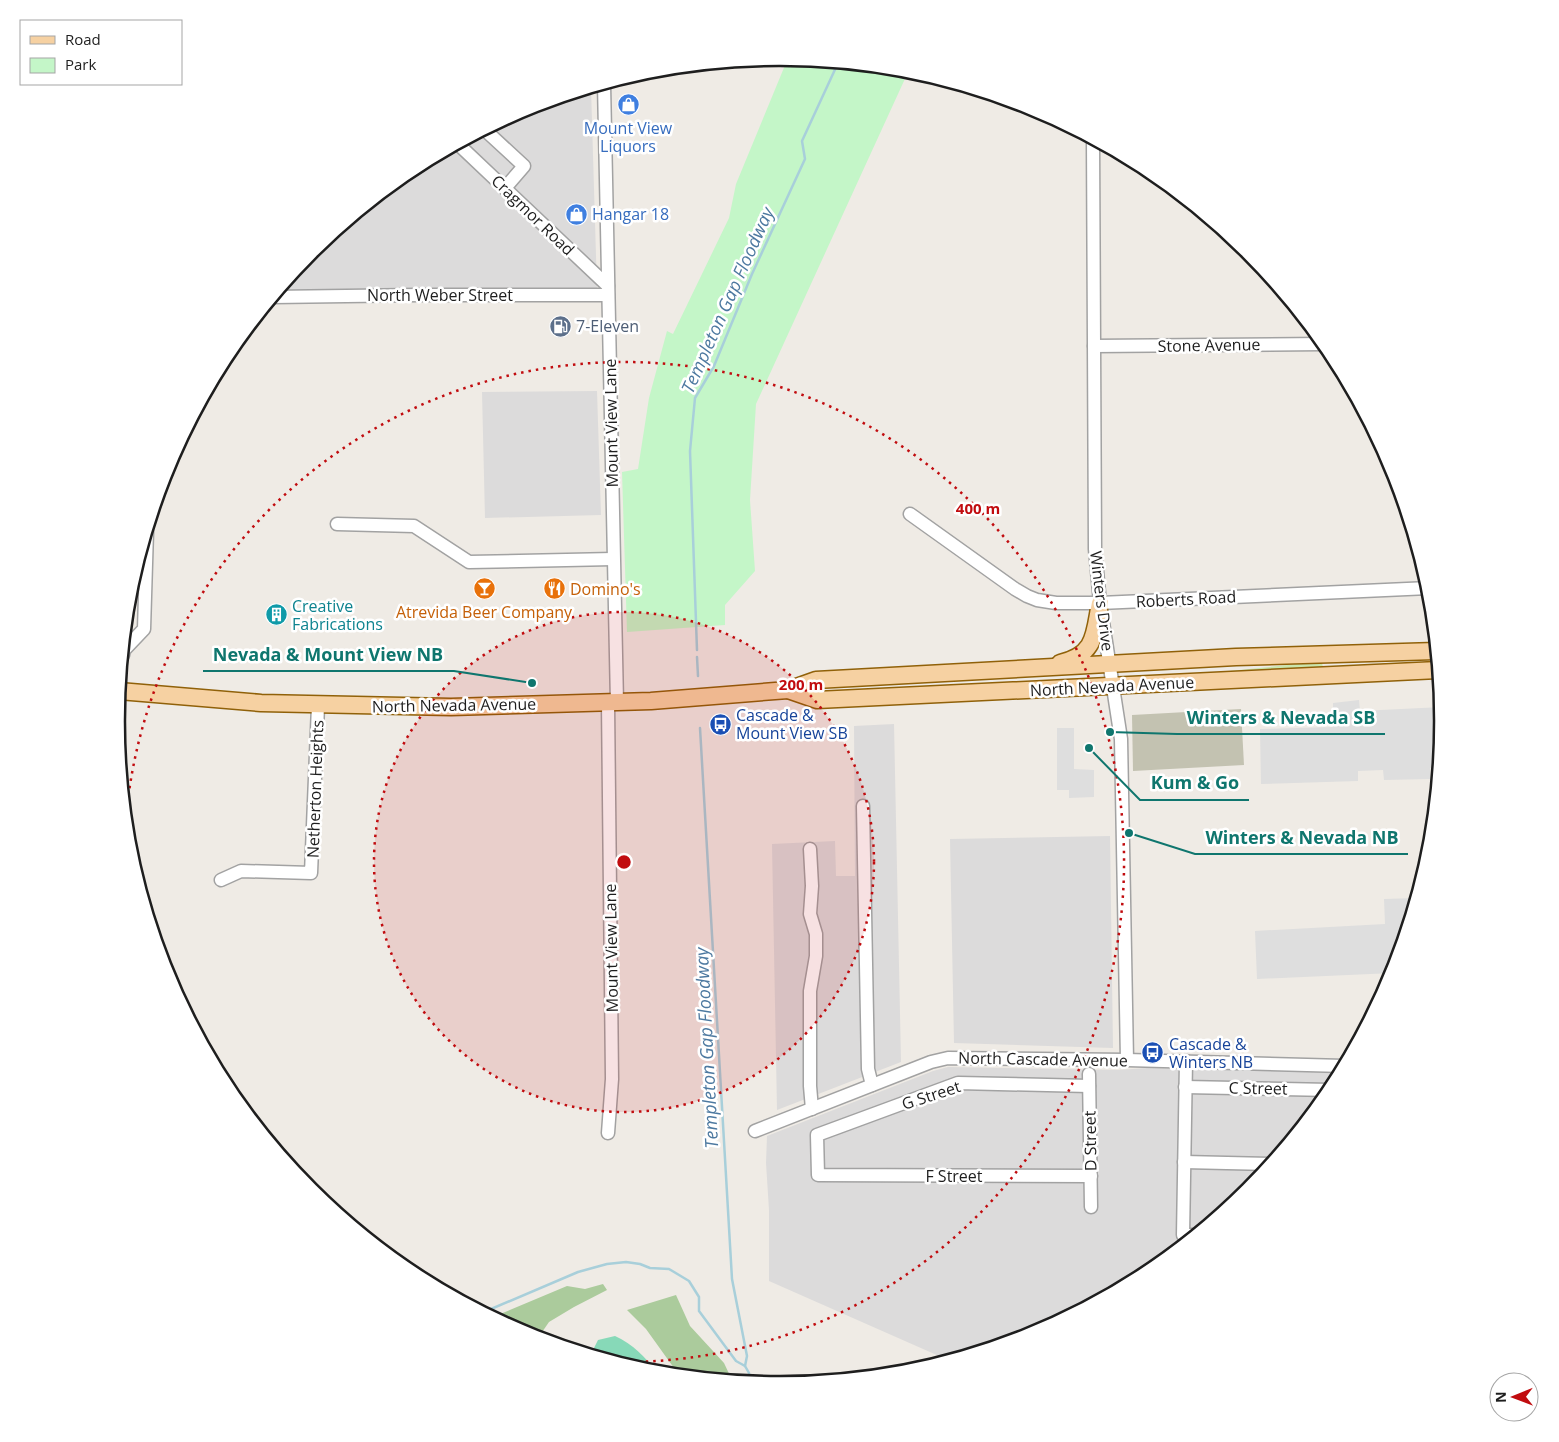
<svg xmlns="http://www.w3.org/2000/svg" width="1559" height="1442" font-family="'Open Sans',sans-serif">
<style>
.residential{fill:#dcdbdb}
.construction{fill:#c3c2b1}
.grass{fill:#cae6ae}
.forest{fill:#abcb9c}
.park{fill:#c4f6c8}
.pitch{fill:#87d9b8}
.parking{fill:#dedede}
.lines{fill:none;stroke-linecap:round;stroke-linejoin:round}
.stream{stroke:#a8cfda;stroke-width:2.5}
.minor-casing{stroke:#a2a2a2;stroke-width:15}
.major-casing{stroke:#906109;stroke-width:19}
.minor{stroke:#fff;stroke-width:12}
.major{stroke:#f6d1a2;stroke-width:16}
.ring{fill:none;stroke:#c10c0f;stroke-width:2.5;stroke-dasharray:2.5 5}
.labels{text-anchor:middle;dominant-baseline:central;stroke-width:5;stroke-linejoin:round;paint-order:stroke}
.shop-label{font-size:16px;fill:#366cbe;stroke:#fff}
.street-label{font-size:16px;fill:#1e1e1e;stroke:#fff}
.service-label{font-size:16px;fill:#4e5e75;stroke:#fff;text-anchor:start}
.food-label{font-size:16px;fill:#c56008;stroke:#fff;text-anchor:start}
.culture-label{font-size:16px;fill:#0d838f;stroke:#fff;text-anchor:start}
.transit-label{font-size:16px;fill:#164399;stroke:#fff;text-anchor:start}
.water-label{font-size:18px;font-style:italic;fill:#4d79a0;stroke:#fff}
.rim{fill:none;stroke:#1e1e1e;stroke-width:2.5}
.centre{fill:#c10c0f;stroke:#fff;stroke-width:2.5}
.ring-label{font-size:15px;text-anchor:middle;font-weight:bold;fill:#c10c0f;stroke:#fff;stroke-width:5;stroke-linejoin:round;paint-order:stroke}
.leader{fill:none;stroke:#0f766e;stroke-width:2}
.callout-dot{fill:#0f766e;stroke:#fff;stroke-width:2}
.callout-label{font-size:18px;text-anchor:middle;font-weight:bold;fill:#0f766e;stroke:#fff;stroke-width:5;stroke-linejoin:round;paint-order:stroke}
</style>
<rect width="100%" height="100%" fill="#efebe5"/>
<g class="residential">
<polygon points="591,88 597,289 274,296 311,252 411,169 526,108"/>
<polygon points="597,391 601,515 485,518 482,392"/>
<polygon points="894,724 901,1062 777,1110 772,844 835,841 836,876 855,876 854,726"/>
<polygon points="1110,836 1113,1048 954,1043 950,839"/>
<polygon points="948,1067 1118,1070 1147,1068 1341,1071 1331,1090 1248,1190 1152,1270 1145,1263 1147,1273 1033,1334 948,1360 769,1281 769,1210 766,1163 767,1136 933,1071"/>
</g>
<polygon class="construction" points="1241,709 1244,765 1133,771 1132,715"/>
<polygon class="grass" points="1318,662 1322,663 1323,667 1316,672 1209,673"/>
<g class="forest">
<polygon points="603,1284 607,1290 574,1307 549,1322 538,1338 525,1334 493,1317 567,1286 585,1289"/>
<polygon points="676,1295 690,1326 724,1363 732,1380 679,1375 646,1329 627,1310"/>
</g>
<polygon class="park" points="788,58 909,70 756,404 750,500 755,571 725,605 725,625 627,632 622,472 638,469 649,398 667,331 673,334 729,218 736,184"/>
<path class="pitch" d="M615 1336C633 1344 645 1357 657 1372H650L595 1355 594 1348 598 1340Z"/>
<g class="parking">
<polygon points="1359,700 1360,711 1442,707 1443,721 1438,767 1430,768 1430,779 1384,780 1383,770 1358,771 1358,781 1261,784 1260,729 1333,727 1333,703"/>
<polygon points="1057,728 1074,728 1074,769 1094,770 1094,797 1069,798 1069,790 1057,790"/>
<polygon points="1416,898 1393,973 1257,979 1255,931 1385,924 1384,899"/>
</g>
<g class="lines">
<g class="stream">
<polyline points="697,650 690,451 695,398 714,366 752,274 805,159 802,141 838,63"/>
<polyline points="697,657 698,676"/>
<polyline points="700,728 732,1279 747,1356 745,1366"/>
<polyline points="484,1312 578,1272 607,1264 626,1262 640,1264 650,1268 669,1269 689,1281 699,1297 699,1311 736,1361 745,1366 749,1373 750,1382"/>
</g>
<defs>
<g id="minor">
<polyline points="604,84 617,703"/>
<polyline points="485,130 524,166 505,188"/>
<polyline points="1093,140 1095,549 1100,603 1121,739 1127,1060"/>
<polyline points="458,144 608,286"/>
<polyline points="273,297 419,295 608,295"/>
<polyline points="1094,346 1324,344"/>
<polyline points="910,514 1015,589 1027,596 1037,600 1056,603 1100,603 1429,588"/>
<polyline points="337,524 414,526 469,562 613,559"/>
<polyline points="123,655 124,650 144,629 147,531"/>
<polyline points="608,703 612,1079 608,1133"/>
<polyline points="863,806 868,1069 872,1085"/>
<polyline points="810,849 812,886 810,914 816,934 816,956 810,991 810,1086 812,1109"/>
<polyline points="221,880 241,871 311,873 318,706"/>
<polyline points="1186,1061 1183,1235 1194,1235"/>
<polyline points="1089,1074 1091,1207"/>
<polyline points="1089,1086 958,1083 817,1135 818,1175 1091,1176"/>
<polyline points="1185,1087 1331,1090"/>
<polyline points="755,1131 931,1062 948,1058 1127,1060 1344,1066"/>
<polyline points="1184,1162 1270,1164"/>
</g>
<g id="major">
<path d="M1060 663C1096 655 1094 634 1100 603"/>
<polyline points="788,690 817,700 1438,670"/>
<polyline points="119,691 261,703 451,707 651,701 788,690 816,680 1236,657 1436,651"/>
</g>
</defs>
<use href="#minor" class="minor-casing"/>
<use href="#major" class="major-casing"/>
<use href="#minor" class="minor"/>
<use href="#major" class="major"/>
</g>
<circle cx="624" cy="862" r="250" fill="#c10c0f" fill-opacity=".12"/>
<g class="ring">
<circle cx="624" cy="862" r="250"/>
<path d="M126 818A500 500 0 1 1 620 1362"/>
</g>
<defs>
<symbol id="shop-disc" viewBox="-11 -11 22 22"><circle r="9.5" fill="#3f7fe0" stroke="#fff"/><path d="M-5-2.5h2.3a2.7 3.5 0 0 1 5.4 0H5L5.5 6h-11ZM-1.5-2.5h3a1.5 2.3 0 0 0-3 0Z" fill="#fff"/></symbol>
<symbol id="fuel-disc" viewBox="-11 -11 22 22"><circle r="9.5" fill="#5c6f8a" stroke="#fff"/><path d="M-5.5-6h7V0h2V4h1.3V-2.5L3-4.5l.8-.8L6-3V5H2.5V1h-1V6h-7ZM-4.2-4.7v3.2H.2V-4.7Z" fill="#fff"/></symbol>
<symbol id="bar-disc" viewBox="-11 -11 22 22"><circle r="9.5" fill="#e8710a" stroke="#fff"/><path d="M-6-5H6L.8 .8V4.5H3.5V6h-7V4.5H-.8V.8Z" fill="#fff"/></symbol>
<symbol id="restaurant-disc" viewBox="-11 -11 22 22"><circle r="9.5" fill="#e8710a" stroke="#fff"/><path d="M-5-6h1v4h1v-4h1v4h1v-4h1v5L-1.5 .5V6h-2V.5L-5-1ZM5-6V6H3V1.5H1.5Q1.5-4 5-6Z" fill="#fff"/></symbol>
<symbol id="building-disc" viewBox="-11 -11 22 22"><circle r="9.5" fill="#0f9aa8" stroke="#fff"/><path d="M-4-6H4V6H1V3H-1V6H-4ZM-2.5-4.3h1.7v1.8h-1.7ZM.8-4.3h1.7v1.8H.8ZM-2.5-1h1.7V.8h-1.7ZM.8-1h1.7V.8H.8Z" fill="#fff"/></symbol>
<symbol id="bus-disc" viewBox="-11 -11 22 22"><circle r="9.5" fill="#1a4fb4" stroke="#fff"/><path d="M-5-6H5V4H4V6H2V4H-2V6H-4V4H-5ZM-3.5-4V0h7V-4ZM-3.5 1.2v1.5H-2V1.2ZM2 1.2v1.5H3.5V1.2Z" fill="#fff"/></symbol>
</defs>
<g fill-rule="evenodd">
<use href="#shop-disc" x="616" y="92" width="25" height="25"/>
<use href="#shop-disc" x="564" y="202" width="25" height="25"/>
<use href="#fuel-disc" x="548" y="314" width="25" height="25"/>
<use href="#bar-disc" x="472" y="576" width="25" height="25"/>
<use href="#restaurant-disc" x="542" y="576" width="25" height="25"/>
<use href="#building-disc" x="264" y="602" width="25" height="25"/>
<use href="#bus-disc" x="708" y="712" width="25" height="25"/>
<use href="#bus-disc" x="1140" y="1040" width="25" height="25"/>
</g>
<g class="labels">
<g class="shop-label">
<text x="628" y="128">Mount View<tspan x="628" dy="18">Liquors</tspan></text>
<text x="592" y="214" text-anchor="start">Hangar 18</text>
</g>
<g class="street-label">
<text transform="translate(533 215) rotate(44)">Cragmor Road</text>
<text x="440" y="295">North Weber Street</text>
<text transform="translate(1209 345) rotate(-1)">Stone Avenue</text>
<text transform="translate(611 423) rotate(-91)">Mount View Lane</text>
<text transform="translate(1186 599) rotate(-3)">Roberts Road</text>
<text transform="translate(1102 601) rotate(83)">Winters Drive</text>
<text transform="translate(1112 686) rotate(-3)">North Nevada Avenue</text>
<text transform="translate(454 705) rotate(-1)">North Nevada Avenue</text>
<text transform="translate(315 789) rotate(-88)">Netherton Heights</text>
<text transform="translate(611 948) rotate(-91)">Mount View Lane</text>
<text transform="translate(1043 1059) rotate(1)">North Cascade Avenue</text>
<text transform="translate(1258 1088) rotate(1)">C Street</text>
<text transform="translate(931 1095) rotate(-18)">G Street</text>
<text transform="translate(1090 1141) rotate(-91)">D Street</text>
<text x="954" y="1176">F Street</text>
</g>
<g class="service-label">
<text x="576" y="326">7-Eleven</text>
</g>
<g class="food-label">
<text x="570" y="589">Domino's</text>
<text x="484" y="612" text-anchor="middle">Atrevida Beer Company</text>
</g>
<g class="culture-label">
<text x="292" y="606">Creative<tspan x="292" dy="18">Fabrications</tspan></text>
</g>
<g class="transit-label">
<text x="736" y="715">Cascade &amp;<tspan x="736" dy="18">Mount View SB</tspan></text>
<text x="1169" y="1044">Cascade &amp;<tspan x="1169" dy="18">Winters NB</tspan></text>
</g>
<g class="water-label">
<text transform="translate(727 300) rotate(-66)">Templeton Gap Floodway</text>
<text transform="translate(706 1048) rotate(-93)">Templeton Gap Floodway</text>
</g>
</g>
<path d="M0 0H1559V1442H0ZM779 66H780A654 654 0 0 1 1434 720V722A654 654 0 0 1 780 1376H779A654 654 0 0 1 125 722V720A654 654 0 0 1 779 66Z" fill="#fff" fill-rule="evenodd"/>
<path class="rim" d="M779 66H780A654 654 0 0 1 1434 720V722A654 654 0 0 1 780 1376H779A654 654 0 0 1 125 722V720A654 654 0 0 1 779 66Z"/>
<circle cx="624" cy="862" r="8" class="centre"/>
<g class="ring-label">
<text x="978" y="514">400 m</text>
<text x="801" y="690">200 m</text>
</g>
<path class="leader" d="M532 683L454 671H203M1110 732L1177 734H1385M1089 748L1140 800H1249M1129 833L1195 854H1408"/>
<g class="callout-dot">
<circle cx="532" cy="683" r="5"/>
<circle cx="1110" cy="732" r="5"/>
<circle cx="1089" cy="748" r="5"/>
<circle cx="1129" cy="833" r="5"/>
</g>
<g class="callout-label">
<text x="328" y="661">Nevada &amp; Mount View NB</text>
<text x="1281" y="724">Winters &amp; Nevada SB</text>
<text x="1195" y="789">Kum &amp; Go</text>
<text x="1302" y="844">Winters &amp; Nevada NB</text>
</g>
<rect x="20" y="20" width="162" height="65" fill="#ffffff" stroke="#a5a5a5"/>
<rect x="30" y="36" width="25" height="8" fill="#f6d1a2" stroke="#a5a5a5"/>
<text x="65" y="45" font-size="15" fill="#1e1e1e">Road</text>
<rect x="30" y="58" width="25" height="15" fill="#c4f6c8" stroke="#a5a5a5"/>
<text x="65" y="70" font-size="15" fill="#1e1e1e">Park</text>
<g transform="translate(1514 1397) rotate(269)"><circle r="24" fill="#ffffff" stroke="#a5a5a5"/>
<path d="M0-4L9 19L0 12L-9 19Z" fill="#c10c0f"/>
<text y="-8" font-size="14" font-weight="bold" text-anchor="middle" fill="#1e1e1e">N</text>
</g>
</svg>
